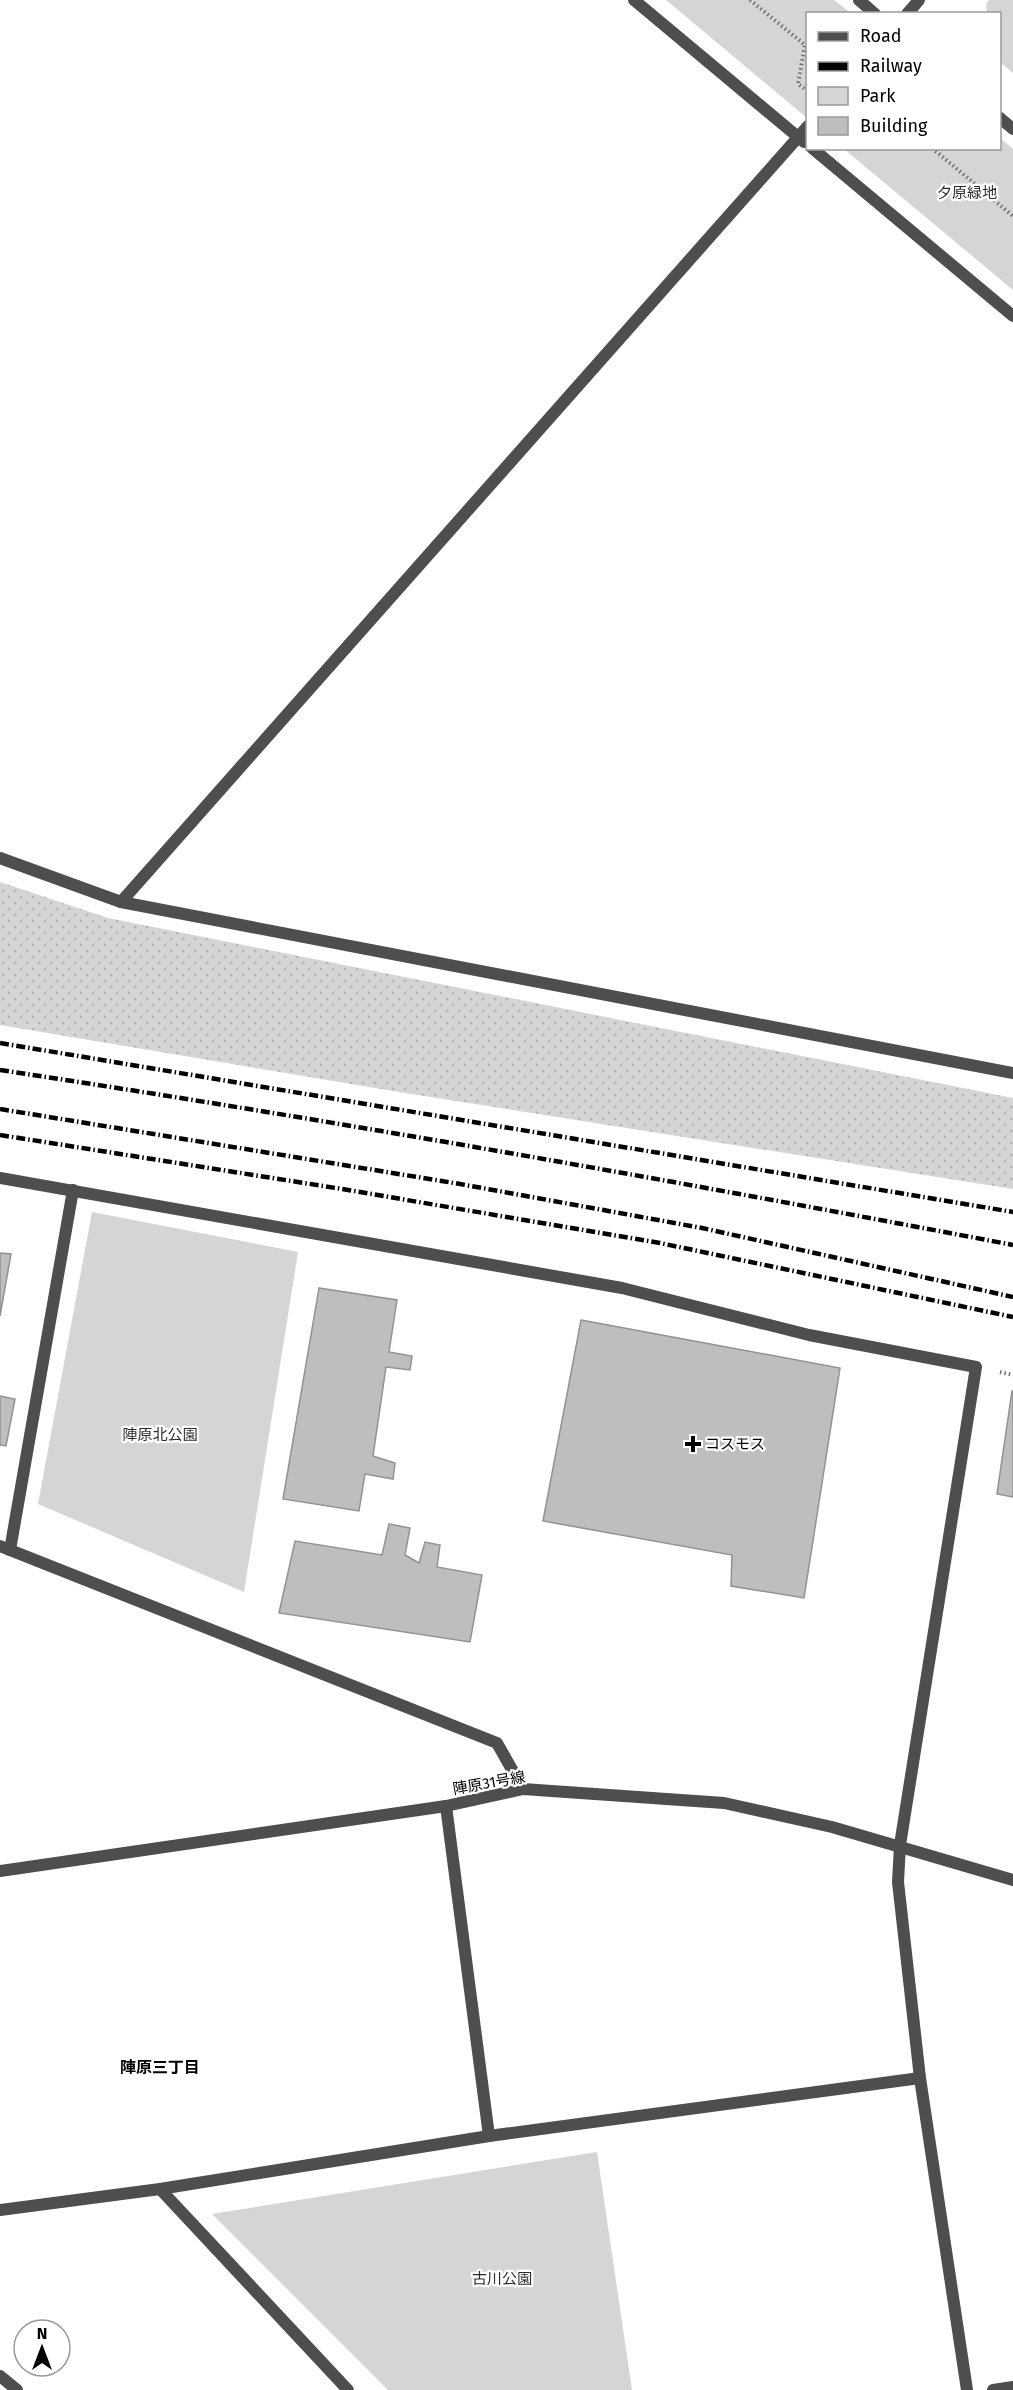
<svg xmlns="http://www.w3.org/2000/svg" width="1013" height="2390" font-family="'Fira Sans','Noto Sans JP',sans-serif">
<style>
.grass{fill:url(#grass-dots)}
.park{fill:#d5d5d5}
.building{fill:#bebebe;stroke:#929292;stroke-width:1.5}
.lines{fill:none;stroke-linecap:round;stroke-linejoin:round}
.path{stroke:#707070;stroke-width:4;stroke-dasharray:1.5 3;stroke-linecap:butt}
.minor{stroke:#4e4e4e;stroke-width:12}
.tertiary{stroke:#4e4e4e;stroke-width:12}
.rail{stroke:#000;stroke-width:4.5;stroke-dasharray:9 3 1.5 3;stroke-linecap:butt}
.poi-dot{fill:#000;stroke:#fff;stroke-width:2}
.labels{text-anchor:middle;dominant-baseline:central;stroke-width:4.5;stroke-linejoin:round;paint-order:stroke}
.park-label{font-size:15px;fill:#2c2c2c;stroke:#fff}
.poi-label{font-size:15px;fill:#000;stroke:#fff;text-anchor:start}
.street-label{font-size:15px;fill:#000;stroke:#fff}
.neighbourhood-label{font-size:16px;font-weight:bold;fill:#000;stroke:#fff}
</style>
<defs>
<pattern id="grass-dots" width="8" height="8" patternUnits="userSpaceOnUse" patternTransform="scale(1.5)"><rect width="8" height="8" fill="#d5d5d5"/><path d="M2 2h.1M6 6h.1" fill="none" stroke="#b5b5b5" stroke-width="1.8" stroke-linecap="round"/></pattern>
</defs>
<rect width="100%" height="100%" fill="#fff"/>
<polygon class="grass" points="0,882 108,918 1013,1098 1013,1189 399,1092 0,1025"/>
<g class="park">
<polygon points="666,0 834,0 851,13 808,14 807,118"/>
<polygon points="989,0 1013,0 1013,73 1000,62 1000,14 987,13 986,4"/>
<polygon points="1000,138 1013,149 1013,290 844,149 1000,148"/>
<polygon points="92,1212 298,1252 244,1592 38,1504"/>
<polygon points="597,2152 632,2390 388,2390 212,2214"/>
</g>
<g class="building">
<polygon points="0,1253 11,1254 0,1316"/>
<polygon points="319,1288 397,1300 389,1352 412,1356 410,1370 386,1367 373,1456 395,1463 393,1479 365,1474 359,1511 283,1499"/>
<polygon points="581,1320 840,1368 804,1598 731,1586 732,1555 543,1521"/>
<polygon points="1012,1391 1013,1391 1013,1497 997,1494"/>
<polygon points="0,1396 15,1399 6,1446 0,1445"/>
<polygon points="389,1524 410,1528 405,1555 419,1563 425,1542 440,1545 437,1567 482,1575 470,1642 279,1613 295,1541 382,1555"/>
</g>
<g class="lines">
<g class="path">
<polyline points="750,0 805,45 798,84 808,91"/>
<polyline points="932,148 1013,216"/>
<polyline points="1000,1372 1013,1375"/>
</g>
<g class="minor">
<polyline points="634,0 804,142"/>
<polyline points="859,0 875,14"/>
<polyline points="1000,118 1013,129"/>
<polyline points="812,148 1013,316"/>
<polyline points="0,858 121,902 1013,1073"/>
<polyline points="121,902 808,126"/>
<polyline points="0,1178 622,1288 809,1335 976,1367 900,1845 898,1882 920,2078 967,2390"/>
<polyline points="0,1546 497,1743 523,1789"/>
<polyline points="10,1550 73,1190"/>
<polyline points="446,1806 489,2136"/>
<polyline points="160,2189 348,2390"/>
<polyline points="0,2210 160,2189 489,2136 920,2078"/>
<polyline points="0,2376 17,2390"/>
<polyline points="993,2390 1013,2387"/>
</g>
<g class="tertiary">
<polyline points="907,14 919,0"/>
<polyline points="0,1871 446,1806 523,1789 724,1803 832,1827 1013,1880"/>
</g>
<g class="rail">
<polyline points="0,1043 1013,1212"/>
<path d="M0 1070C339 1121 676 1181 1013 1245"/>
<polyline points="0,1109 460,1184 702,1228 1013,1297"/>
<polyline points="0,1135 342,1189 660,1243 1013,1317"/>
</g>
</g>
<path class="poi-dot" d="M690 1435h6v6h6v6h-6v6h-6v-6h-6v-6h6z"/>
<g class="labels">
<g class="park-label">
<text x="967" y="193">夕原緑地</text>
<text x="160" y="1435">陣原北公園</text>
<text x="502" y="2279">古川公園</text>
</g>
<g class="poi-label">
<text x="705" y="1444">コスモス</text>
</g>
<g class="street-label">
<text transform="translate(489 1783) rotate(-10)">陣原31号線</text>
</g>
<g class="neighbourhood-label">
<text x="160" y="2067">陣原三丁目</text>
</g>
</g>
<rect x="806" y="12" width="195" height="138" fill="#ffffff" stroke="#999999" stroke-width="1.5"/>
<rect x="818" y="32" width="30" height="9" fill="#4e4e4e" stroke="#999999" stroke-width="1.5"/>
<text x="860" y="42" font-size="18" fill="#000000">Road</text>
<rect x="818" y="62" width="30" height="9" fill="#000000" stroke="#999999" stroke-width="1.5"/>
<text x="860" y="72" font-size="18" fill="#000000">Railway</text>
<rect x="818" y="87" width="30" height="18" fill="#d5d5d5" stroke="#999999" stroke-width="1.5"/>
<text x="860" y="102" font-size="18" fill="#000000">Park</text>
<rect x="818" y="117" width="30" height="18" fill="#bebebe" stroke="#999999" stroke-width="1.5"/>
<text x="860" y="132" font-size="18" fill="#000000">Building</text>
<g transform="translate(42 2348)"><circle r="28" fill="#ffffff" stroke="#999999" stroke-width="1.5"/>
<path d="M0-4.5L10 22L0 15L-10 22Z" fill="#000000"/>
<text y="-9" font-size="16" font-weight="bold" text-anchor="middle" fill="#000000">N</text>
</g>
</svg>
